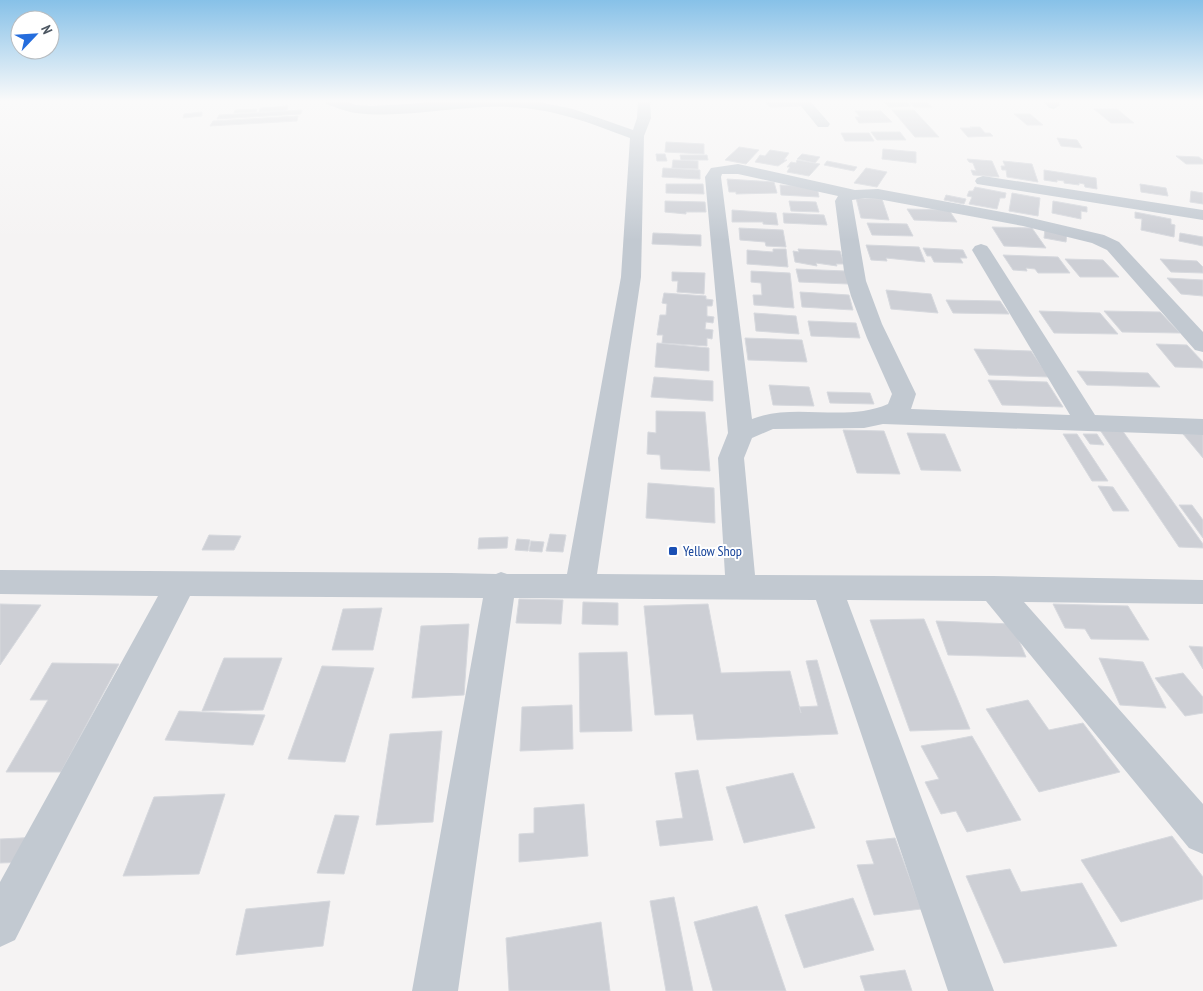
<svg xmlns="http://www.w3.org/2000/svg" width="1203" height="991" font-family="'PT Sans Narrow',sans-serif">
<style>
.building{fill:#cdcfd5;stroke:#d7d9de}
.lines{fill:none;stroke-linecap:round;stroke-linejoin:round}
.minor{fill:#c2c9d1;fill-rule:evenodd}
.transit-dot{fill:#1a4fb4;stroke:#fff;stroke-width:2}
.labels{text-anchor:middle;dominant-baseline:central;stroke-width:4;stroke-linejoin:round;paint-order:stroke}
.transit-label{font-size:14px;fill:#164399;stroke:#fff;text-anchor:start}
</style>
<rect width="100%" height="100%" fill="#f5f3f3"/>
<g class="building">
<polygon points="764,101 798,101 803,106 770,107"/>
<polygon points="883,101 906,101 911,106 889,107"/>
<polygon points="908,101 926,101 932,107 914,107"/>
<polygon points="288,106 287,110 259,112 260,108"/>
<polygon points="257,109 256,112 234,113 235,110"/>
<polygon points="1094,109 1117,109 1134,123 1111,123"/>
<polygon points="302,110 301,114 217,119 219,115"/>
<polygon points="892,110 914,110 939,137 915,137"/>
<polygon points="855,111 881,111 892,122 859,123 855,117 860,117"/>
<polygon points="202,112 202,116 183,118 184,114"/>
<polygon points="1014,114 1030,114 1043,125 1027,125"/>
<polygon points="298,116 297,121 210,126 213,121"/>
<polygon points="970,127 980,127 985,133 990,133 993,136 968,137 960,128 972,128"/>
<polygon points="871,132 900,132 906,140 877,140"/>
<polygon points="841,133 869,133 874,141 845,141"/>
<polygon points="1057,138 1077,140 1082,148 1061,146"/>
<polygon points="666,142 704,144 704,154 665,152"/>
<polygon points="739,147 759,150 746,164 725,160"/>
<polygon points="883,149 916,152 916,163 882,159"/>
<polygon points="770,150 789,153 784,160 787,160 778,166 755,162 760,155 765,156"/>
<polygon points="656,154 665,154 667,161 657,161"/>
<polygon points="802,154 820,157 815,163 797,159"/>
<polygon points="680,155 707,155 708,160 681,160"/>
<polygon points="1176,156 1199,157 1203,160 1203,164 1186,164"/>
<polygon points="967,159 992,161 999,177 973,175 971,170 976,171 973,163 969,162"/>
<polygon points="673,160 698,161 698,169 672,168"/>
<polygon points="797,160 820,164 809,176 787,172 790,167 787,167 791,162 796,163"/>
<polygon points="827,161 857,167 854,171 824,165"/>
<polygon points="1003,161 1032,164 1038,182 1007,177 1006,170 1002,170 1001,166 1005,166"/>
<polygon points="663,168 700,170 700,179 662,177"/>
<polygon points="866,168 887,172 877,187 854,183"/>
<polygon points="1044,170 1096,178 1097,189 1085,187 1084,184 1079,183 1079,185 1064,183 1064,181 1057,180 1057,182 1044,180"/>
<polygon points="727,179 774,182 777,193 736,194 736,192 729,192"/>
<polygon points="666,184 703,184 704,194 666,193"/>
<polygon points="1140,184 1166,188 1168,196 1141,192"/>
<polygon points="780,185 817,187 819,197 781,195"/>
<polygon points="975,187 1006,193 1005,198 1000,198 997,209 969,204 972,197 967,196 969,191 973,191"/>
<polygon points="1191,191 1203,193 1203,204 1190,202"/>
<polygon points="1012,193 1040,198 1038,216 1009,211"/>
<polygon points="946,195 966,199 964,204 944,200"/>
<polygon points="856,198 882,199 889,220 861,218"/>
<polygon points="665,201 705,202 706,212 686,212 686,214 665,212"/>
<polygon points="789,201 816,202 819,212 791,211"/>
<polygon points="1053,201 1087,207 1087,212 1081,211 1081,219 1052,213"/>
<polygon points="907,209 949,210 957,222 914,220"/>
<polygon points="732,210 776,213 778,225 763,224 763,222 732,222"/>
<polygon points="1135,212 1171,219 1171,224 1175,225 1174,237 1141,230 1142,219 1135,218"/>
<polygon points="783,213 824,215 827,225 784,223"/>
<polygon points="867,223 907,224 913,236 872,235"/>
<polygon points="992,227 1032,228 1046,248 1004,246"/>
<polygon points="739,228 783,230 786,247 766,246 765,242 740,240"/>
<polygon points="1045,229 1067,233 1066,242 1044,238"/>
<polygon points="653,233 701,235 701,246 652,244"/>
<polygon points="1180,233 1203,237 1203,246 1179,241"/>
<polygon points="866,245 919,247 925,262 886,258 887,261 871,260"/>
<polygon points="923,248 963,250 967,258 960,258 963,263 934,262 931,256 927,256"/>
<polygon points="773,249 786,249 788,267 747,264 747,250 773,252"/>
<polygon points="798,249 840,251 844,264 836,264 837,266 816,263 817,266 795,262 793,251 799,252"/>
<polygon points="1003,255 1058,257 1070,273 1038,273 1035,269 1026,268 1027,271 1013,270"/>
<polygon points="1065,259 1103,260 1119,277 1080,277"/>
<polygon points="1160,259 1197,261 1203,267 1203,273 1171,272"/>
<polygon points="796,269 845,271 849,284 799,282"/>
<polygon points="751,271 790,273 794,308 754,305 753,295 762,295 761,283 751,282"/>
<polygon points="672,272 705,273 704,294 677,292 678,281 672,281"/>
<polygon points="1167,278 1203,280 1203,296 1181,294"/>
<polygon points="886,290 931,294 938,313 891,309"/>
<polygon points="800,292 849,295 853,310 802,307"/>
<polygon points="664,293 706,296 706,299 713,300 712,306 707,306 707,316 714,317 713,323 706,322 705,329 713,330 712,339 707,338 707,346 662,343 663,335 657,335 660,315 666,315 667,304 662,303"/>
<polygon points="946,300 1000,301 1009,314 953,313"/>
<polygon points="1039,311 1100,313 1118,334 1054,333"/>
<polygon points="1104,311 1160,312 1180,333 1122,332"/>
<polygon points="754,313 796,316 799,334 756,331"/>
<polygon points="808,321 856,323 860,338 811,336"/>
<polygon points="745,338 802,340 807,362 748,360"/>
<polygon points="657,343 709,348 709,371 655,367"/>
<polygon points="1156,344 1187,345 1203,362 1203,368 1175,367"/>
<polygon points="974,349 1031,351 1049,377 989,375"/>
<polygon points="1077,371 1148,373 1160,387 1087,385"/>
<polygon points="654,377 713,381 713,401 651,397"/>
<polygon points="988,380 1047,382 1063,407 1002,405"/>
<polygon points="769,385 809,387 814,406 773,405"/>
<polygon points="827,392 870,393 874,404 830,403"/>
<polygon points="656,411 705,412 710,471 661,469 660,455 647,454 648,432 656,433"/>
<polygon points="843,430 884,431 900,474 857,473"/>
<polygon points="1100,430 1122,430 1203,544 1203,548 1179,547"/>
<polygon points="907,433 945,434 961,471 921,470"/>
<polygon points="1063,434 1077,434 1108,481 1092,481"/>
<polygon points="1083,434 1097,434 1104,445 1090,444"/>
<polygon points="1183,434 1203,434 1203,458"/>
<polygon points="648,483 714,488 715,523 646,518"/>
<polygon points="1098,486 1113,487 1129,511 1113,511"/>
<polygon points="1179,505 1192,505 1203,520 1203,538"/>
<polygon points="550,534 566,535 563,552 546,551"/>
<polygon points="209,535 241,536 234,550 202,550"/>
<polygon points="508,537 507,548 478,549 479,538"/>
<polygon points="517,539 530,540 528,551 515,550"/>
<polygon points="531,541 544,542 542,552 529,551"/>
<polygon points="519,599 563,600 561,624 516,623"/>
<polygon points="583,602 618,603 618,625 582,624"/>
<polygon points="0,604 41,605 0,665"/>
<polygon points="708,604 721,673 790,671 801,713 799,707 818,706 806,661 817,660 838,734 697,740 693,714 655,715 644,606"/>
<polygon points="1053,604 1128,606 1149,640 1091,639 1085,629 1065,628"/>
<polygon points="382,608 373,650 332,650 343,609"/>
<polygon points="924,619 970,729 910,731 870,620"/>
<polygon points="936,621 1012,624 1026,657 948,655"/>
<polygon points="469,624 464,695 412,698 421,626"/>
<polygon points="1189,646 1203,647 1203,669"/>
<polygon points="627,652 632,731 580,732 579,653"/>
<polygon points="224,658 282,658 263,710 202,711"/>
<polygon points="1099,658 1143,662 1166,708 1120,705"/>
<polygon points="52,663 119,664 61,772 6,772 48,700 30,700"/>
<polygon points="322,666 374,668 345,762 288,759"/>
<polygon points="1183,673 1203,697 1203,713 1185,716 1155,678"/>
<polygon points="1028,700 1049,730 1083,723 1120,772 1039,792 986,709"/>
<polygon points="572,705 573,749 520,751 522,707"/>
<polygon points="179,711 265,715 253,745 165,740"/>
<polygon points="442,731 433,822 376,825 390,734"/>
<polygon points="972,736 1021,820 967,832 956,811 941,814 925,782 939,779 921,746"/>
<polygon points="698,770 713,840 660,846 656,821 683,818 675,773"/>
<polygon points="793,773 815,828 744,843 726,787"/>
<polygon points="225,794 199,874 123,876 154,797"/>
<polygon points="584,804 588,856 519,862 519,834 534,833 534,808"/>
<polygon points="335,815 359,816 344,874 317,873"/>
<polygon points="1172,836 1203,877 1203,899 1121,922 1081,860"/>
<polygon points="40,837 28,862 0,863 0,839"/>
<polygon points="895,838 921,909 874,915 857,865 874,864 866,841"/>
<polygon points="1010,869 1021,892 1082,883 1117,946 1004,963 966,876"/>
<polygon points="674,897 693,991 666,991 650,901"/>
<polygon points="853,898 874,950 804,968 785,915"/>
<polygon points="330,901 323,946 236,955 246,909"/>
<polygon points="757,906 786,991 713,991 694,922"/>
<polygon points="601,922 610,991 509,991 506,938"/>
<polygon points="905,970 912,991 865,991 860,976"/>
</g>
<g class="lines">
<g class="minor">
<path d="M325 101H344L356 105 372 106 457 101H534L573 109 633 130 637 118 638 101H650L651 118 644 136 641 277 597 574 725 575 718 458 728 433 705 177 711 168 738 164 855 190 878 189 1023 216 1104 235 1119 242 1203 332V352L1195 350 1107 250 1092 243 1023 226 878 199 865 198 852 200 866 281 882 324 916 394 911 409 1070 415 972 250 975 246 981 244 987 246 990 250 1095 415 1203 419V435L883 424 864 428 773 429 752 438 744 458 755 575 993 576 1203 580V604L1024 602 1203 804V854L1189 848 986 601 847 600 994 991H948L816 600 514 598 458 991H412L483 598 190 596 15 940 0 947V882L158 596 0 594V570L451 573 496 574 501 572 507 574H567L621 277 630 138C590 123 552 108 508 107 458 105 406 119 356 113 346 112 336 107 326 104ZM722 174H738L838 196 835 201 844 271 851 296 867 338 892 394 888 404C845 423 795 402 752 419L721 177Z"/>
<polygon points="797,101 810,101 830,124 828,127 818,127"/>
<polygon points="1043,101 1057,101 1060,105 1054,109 1049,108"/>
<polygon points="983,176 1203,210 1203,220 977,184 975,181 977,178"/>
</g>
</g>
<linearGradient id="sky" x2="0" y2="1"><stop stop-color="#87c1e8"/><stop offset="0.42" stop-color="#fafafa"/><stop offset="1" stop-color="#fafafa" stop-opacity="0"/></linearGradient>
<rect width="1203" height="240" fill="url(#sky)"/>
<rect class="transit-dot" x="668" y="546" width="10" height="10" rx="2.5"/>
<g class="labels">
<g class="transit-label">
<text x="683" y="551">Yellow Shop</text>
</g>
</g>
<g transform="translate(35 35) rotate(65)"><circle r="24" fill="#ffffff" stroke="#b7bbbf"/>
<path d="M0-4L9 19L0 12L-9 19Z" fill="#256ddd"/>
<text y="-8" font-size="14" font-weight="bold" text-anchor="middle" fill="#4b5560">N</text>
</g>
</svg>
